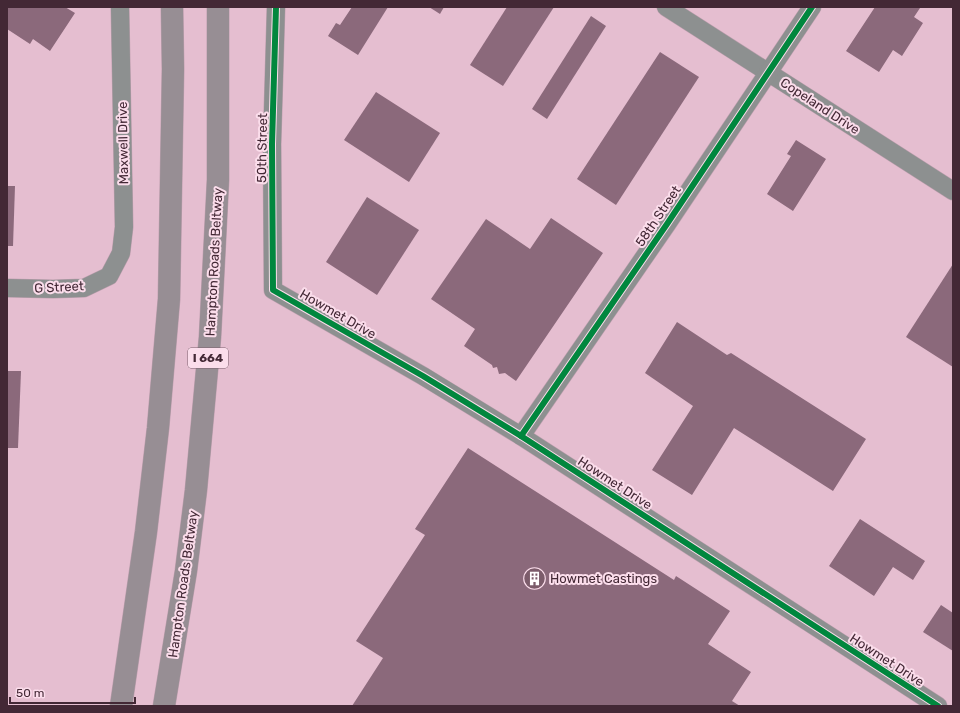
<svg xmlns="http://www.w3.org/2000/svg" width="960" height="713" font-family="Rubik,sans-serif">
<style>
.building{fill:#8b697b}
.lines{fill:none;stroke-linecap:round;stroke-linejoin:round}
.minor-casing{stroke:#bea0af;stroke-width:19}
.motorway-casing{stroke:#bea0af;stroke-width:23}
.minor{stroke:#8d9090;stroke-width:18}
.motorway{stroke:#978e94;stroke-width:22}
.cycleway-casing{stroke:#fbddeb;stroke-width:8}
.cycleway{stroke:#00873e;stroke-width:6}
.labels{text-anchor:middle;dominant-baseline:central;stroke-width:4;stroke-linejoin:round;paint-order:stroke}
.shield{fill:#fbddeb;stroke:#7a5e6c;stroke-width:1}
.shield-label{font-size:12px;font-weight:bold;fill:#432835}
.street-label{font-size:13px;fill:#432835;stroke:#fbddeb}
.poi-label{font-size:13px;fill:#432835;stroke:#fbddeb;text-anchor:start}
</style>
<rect width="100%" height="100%" fill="#e5bed0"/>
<g class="building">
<polygon points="7,7 65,7 75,13 50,51 33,39 30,44 7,29"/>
<polygon points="352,7 388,7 358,55 328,36 336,23 340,25"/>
<polygon points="429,7 444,7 440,14"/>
<polygon points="507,7 554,7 503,86 470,65"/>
<polygon points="875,7 918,7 920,8 914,17 923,23 902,56 893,50 879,72 846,51"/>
<polygon points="591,16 606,26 547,119 532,109"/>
<polygon points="660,52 699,77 616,205 577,179"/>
<polygon points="376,92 440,133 409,182 344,140"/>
<polygon points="796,140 826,159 793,211 767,194 791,156 787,154"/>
<polygon points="7,186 15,186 13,246 7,246"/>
<polygon points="367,197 419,230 377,295 326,262"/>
<polygon points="551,218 603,253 516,381 505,373 499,374 497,367 493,368 492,365 464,346 475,329 431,299 486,219 530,249"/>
<polygon points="953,264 953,367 906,337"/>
<polygon points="677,322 727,355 731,353 866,439 833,491 734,428 692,495 652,470 693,406 645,373"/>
<polygon points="7,371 21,371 18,448 7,448"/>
<polygon points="468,448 674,580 676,576 730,611 708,644 751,672 732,701 740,706 352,706 383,658 356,641 425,535 415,529"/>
<polygon points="860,519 925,561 913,580 893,567 874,596 829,566"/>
<polygon points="941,605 953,613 953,651 923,632"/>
</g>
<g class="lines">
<defs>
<g id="minor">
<polyline points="276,7 272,144 273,290 423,376 521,436 938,706"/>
<polyline points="666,7 953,191"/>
<polyline points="7,288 53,289 84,288 109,276 121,253 124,227 120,7"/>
<polyline points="521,436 667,224 812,7"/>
</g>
<g id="motorway">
<polyline points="121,706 146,532 158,428 169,299 173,69 172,7"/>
<polyline points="164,706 186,571 196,490 210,337 218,180 218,7"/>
</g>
</defs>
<use href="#minor" class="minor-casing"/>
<use href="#motorway" class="motorway-casing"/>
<use href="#minor" class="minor"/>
<use href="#motorway" class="motorway"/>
<defs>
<g id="cycleway">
<polyline points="276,7 272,144 273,290 423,376 521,436 938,706"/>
<polyline points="521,436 667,224 812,7"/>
</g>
</defs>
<use href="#cycleway" class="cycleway-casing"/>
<use href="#cycleway" class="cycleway"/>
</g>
<defs>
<symbol id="building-disc" viewBox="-11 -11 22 22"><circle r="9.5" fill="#7c5c6b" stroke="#fbddeb"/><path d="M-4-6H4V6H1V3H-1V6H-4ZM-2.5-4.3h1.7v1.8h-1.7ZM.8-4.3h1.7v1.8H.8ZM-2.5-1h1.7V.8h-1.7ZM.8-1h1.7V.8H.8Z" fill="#fff"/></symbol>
</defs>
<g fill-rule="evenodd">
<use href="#building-disc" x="522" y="566" width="25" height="25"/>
</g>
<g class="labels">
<rect class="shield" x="188" y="348" width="40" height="20" rx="3"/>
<g class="shield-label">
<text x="208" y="358">I 664</text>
</g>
<g class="street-label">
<text transform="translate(820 106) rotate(33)">Copeland Drive</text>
<text transform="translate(123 143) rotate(-91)">Maxwell Drive</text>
<text transform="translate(262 148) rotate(-89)">50th Street</text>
<text transform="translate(658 216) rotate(-56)">58th Street</text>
<text transform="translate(214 262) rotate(-87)">Hampton Roads Beltway</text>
<text transform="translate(59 287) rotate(-3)">G Street</text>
<text transform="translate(338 314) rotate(30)">Howmet Drive</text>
<text transform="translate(615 483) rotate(33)">Howmet Drive</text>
<text transform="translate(183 584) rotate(-82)">Hampton Roads Beltway</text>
<text transform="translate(887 660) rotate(33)">Howmet Drive</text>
</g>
<g class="poi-label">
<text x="550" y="578">Howmet Castings</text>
</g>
</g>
<rect width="960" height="713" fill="none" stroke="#432835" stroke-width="16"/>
<path d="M10 697v6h125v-6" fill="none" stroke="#432835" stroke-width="2"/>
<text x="16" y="697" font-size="12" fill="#432835" stroke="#fbddeb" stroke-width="3" paint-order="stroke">50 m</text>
</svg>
